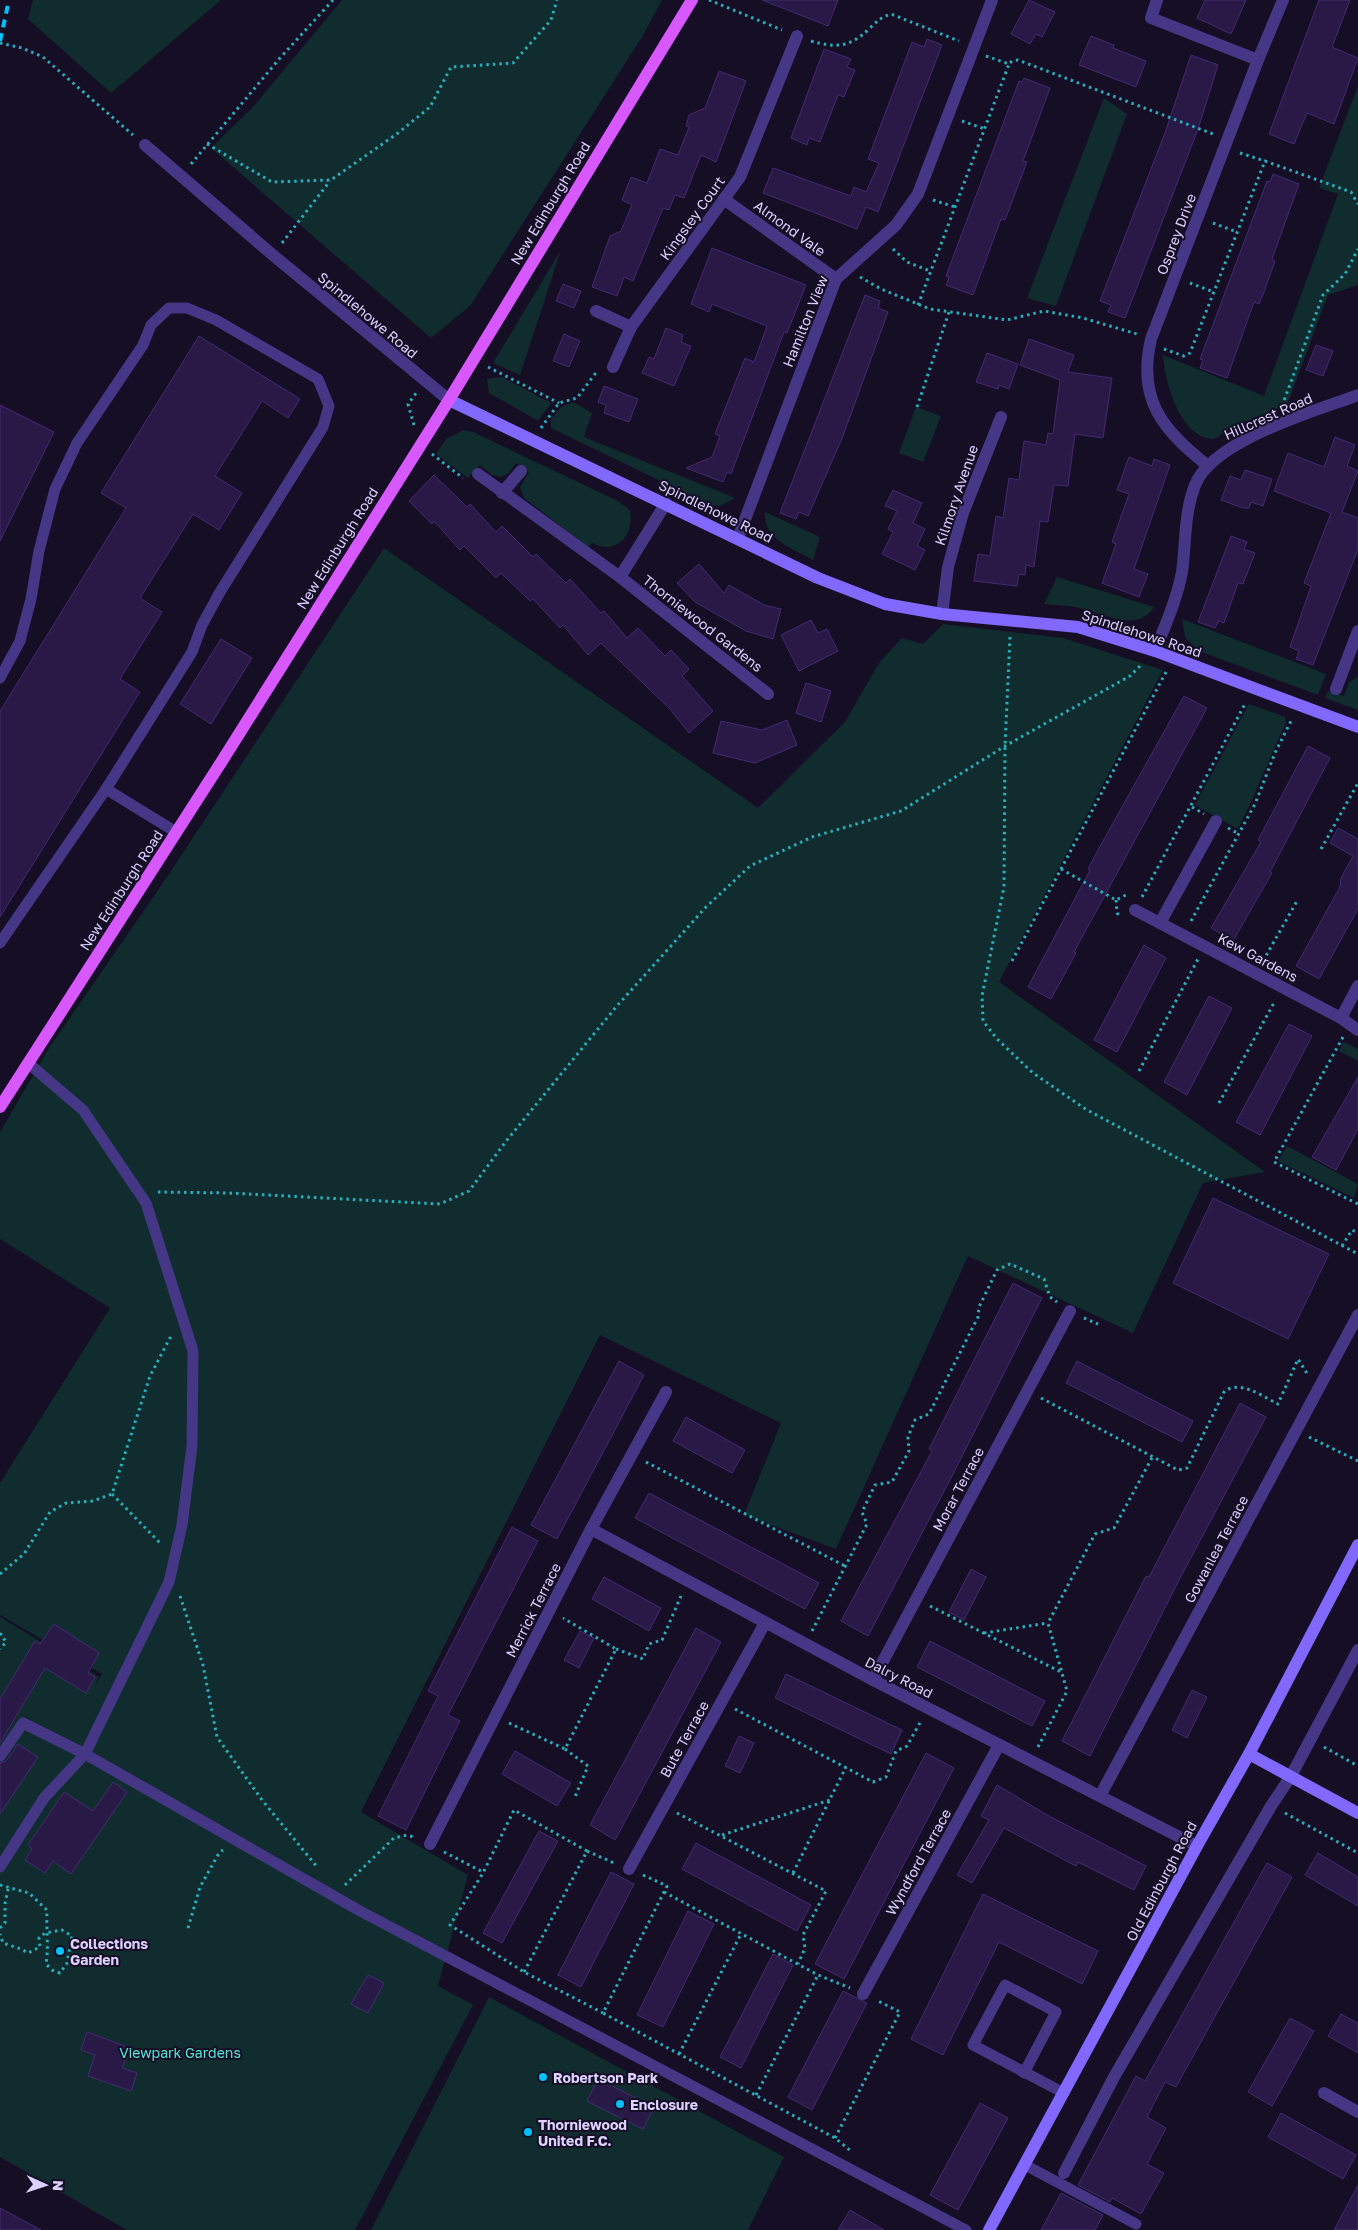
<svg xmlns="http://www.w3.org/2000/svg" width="1358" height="2230" font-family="'Golos Text',sans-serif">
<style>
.green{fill:#102c2f}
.building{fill:#281947;stroke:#432a73}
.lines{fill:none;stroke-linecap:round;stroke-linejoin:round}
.path{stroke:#2aafbb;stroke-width:3;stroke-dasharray:2.5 4;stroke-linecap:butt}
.lane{stroke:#453786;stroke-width:11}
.street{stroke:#453786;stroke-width:12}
.secondary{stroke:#8168ff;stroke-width:12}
.primary{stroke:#d858ff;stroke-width:12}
.rail{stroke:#00c1fc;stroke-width:4;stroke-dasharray:8 6;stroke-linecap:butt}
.poi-dot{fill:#00c1fc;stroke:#150e25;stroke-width:2}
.labels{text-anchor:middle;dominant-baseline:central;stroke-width:4;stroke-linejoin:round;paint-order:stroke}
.street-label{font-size:14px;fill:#ddd1ff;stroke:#150e25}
.poi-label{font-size:14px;font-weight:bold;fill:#ddd1ff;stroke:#150e25;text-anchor:start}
.park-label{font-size:14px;fill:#58e4d4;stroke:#150e25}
</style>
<rect width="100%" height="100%" fill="#150e25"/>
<g class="green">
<polygon points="33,0 221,0 111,93 28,19"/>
<polygon points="342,0 662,0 642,37 470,306 431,338 211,148 253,107"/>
<path d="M1358 86V285L1328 295 1287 405 1237 425 1214 439C1180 439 1165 382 1163 355L1264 396 1338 194 1319 188Z"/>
<polygon points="1104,98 1127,114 1056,306 1027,298"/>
<polygon points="561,250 520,375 493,363"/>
<polygon points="502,377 551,403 538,421 489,393 487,379"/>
<polygon points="573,402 592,413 584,437 735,498 720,506 710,505 551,428 551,419 561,407"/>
<polygon points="916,407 941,416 923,462 899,453"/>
<path d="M463 430 473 432 618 501 630 510C635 534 617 556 592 543L588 547 524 498 520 487 529 472 516 463 509 473 501 477 492 475 480 465 468 478 436 454 446 439Z"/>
<path d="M765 512 820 537 813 560C794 549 762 539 765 512Z"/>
<polygon points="384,548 758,808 845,722 879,663 902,638 923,644 943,624 1063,638 1163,670 999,982 1265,1172 1203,1183 1133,1333 968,1256 836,1549 744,1515 781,1423 600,1335 361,1812 468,1875 438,1986 473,2005 355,2230 127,2230 0,2157 0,1617 99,1677 95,1686 102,1674 0,1615 0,1483 110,1308 0,1239 0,1132 49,1048 163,883"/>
<path d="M1057 577 1154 607C1137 634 1102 613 1079 608 1067 605 1055 605 1044 604Z"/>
<polygon points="1182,619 1326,674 1318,695 1199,651 1185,637"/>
<polygon points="1358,677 1358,710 1325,698 1328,691 1344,696 1349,682"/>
<path d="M1249 704 1285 717 1286 723C1269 758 1256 794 1238 829L1195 805Z"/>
<polygon points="1344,1042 1358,1049 1358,1061 1339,1051"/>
<polygon points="1287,1146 1358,1184 1354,1198 1278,1161"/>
<polygon points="489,1997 784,2157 748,2230 371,2230"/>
</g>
<g class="building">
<polygon points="762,0 838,0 828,26"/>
<polygon points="1029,0 1055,12 1042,37 1036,34 1030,44 1011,34"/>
<polygon points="1205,0 1246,0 1231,34 1197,18"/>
<polygon points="1319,0 1350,0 1332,47 1358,58 1334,124 1307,113 1294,144 1269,134"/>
<polygon points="1091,36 1114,45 1113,48 1146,61 1136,87 1079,65"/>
<polygon points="927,39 942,45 878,212 866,207 857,229 763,193 773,168 851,196 854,187 866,192 879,163 868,159 912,42 924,47"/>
<polygon points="824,49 851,59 847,67 855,70 844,97 838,95 820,142 809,138 807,145 791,138"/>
<polygon points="1191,55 1218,65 1198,129 1125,318 1108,312 1111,305 1100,301 1166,130"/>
<polygon points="719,71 746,81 716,162 701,155 684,198 675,195 669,210 663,208 633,281 624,277 617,296 592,287 610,236 621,231 632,205 622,200 631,177 647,183 660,149 678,155 689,127 686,126 689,115 705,108"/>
<polygon points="1024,78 1050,88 1023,161 1027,162 1005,220 1001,219 973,295 946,285 949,278 946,276 1019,81 1022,82"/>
<polygon points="1273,174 1299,184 1272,259 1275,261 1264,292 1259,304 1254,302 1227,378 1200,368 1203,360 1200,359 1267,181 1270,182"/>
<polygon points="712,248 806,285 787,333 784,332 731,474 727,472 723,482 686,468 712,457 720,436 715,434 745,358 754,362 767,326 712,304 709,312 691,304"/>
<polygon points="563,284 581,291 574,308 556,301"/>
<polygon points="865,295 880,301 878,308 888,312 843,436 808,516 799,512 796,519 780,513"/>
<polygon points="666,328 683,335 681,342 691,346 674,386 642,373 649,357 654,359"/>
<polygon points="564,334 580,341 569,367 553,361"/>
<polygon points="199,336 300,399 288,418 262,401 215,476 242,493 219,530 193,514 140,598 162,612 120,679 140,692 0,917 0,711 126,508 101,493"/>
<polygon points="1029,339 1074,355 1068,372 1112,378 1103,438 1075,434 1068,486 1054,485 1048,522 1040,521 1034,567 1026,565 1025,575 1019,574 1017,586 974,581 978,554 990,556 996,516 1003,518 1009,478 1019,480 1024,441 1046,445 1048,433 1053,434 1060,380 1020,365"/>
<polygon points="1316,345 1333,351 1323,376 1306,370"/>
<polygon points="987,353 1018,364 1009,389 999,385 998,389 976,382"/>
<polygon points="604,386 638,399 629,422 604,413 606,405 598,402"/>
<polygon points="0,405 54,432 0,541"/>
<polygon points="1335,437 1355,445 1347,466 1358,471 1342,512 1358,518 1358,549 1313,665 1296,659 1299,651 1290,647 1311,586 1304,583 1331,513 1274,491 1288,453 1324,467"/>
<polygon points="1129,457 1152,466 1154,459 1170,465 1134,569 1148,574 1139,597 1102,583 1116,544 1112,542 1129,494 1117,490"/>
<polygon points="1245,470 1272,479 1263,506 1251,502 1249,508 1243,508 1221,500 1230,476 1241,480"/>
<polygon points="434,475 467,507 470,504 496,532 502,526 533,557 536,554 566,583 570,579 601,613 604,611 627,638 638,628 665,656 671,650 689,669 682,676 713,711 689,733 670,709 601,643 588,655 563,625 560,628 533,599 530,601 501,573 496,578 464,546 460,550 434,521 432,524 409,501"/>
<polygon points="893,490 922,503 913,523 925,529 917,546 925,550 915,570 882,554 893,532 888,529 897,511 885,506"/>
<polygon points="1231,536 1247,542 1244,549 1255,553 1243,584 1238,583 1224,623 1219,621 1215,628 1198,622"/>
<polygon points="699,564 724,593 729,585 764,605 781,609 773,639 746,631 695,602 677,583"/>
<polygon points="811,620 818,633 827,629 838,651 799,671 781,635"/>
<polygon points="221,639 252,658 211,724 180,704"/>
<polygon points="806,683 831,691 821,722 796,713"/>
<polygon points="1184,696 1207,708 1074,952 1076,953 1051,999 1028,987 1090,870 1088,869 1098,850"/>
<polygon points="787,720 797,745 755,763 713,753 721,721 762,730"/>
<polygon points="1308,746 1330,758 1270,872 1272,873 1233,941 1211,928 1261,842 1258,840"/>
<polygon points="1338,828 1358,839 1358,909 1319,979 1296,966 1340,887 1341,878 1353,856 1330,843"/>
<polygon points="1144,945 1166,958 1117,1052 1094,1040"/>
<polygon points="1209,996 1232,1008 1187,1095 1164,1082"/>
<polygon points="1289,1024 1312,1036 1260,1135 1236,1122"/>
<polygon points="1358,1077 1358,1129 1336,1170 1312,1157"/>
<polygon points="1213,1198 1329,1254 1288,1339 1173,1283"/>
<polygon points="1013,1283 1042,1298 953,1474 868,1636 841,1621 932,1451 929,1449"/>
<polygon points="619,1361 644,1375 557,1539 531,1525"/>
<polygon points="1077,1361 1193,1421 1182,1442 1066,1383"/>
<polygon points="1240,1403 1266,1417 1178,1582 1090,1756 1062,1741 1146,1576 1149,1577"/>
<polygon points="686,1417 745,1450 732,1473 673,1441"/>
<polygon points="649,1493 819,1583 805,1609 635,1518"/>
<polygon points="512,1527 538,1541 448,1715 460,1721 406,1830 378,1816 438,1696 428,1691"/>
<polygon points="971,1569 986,1577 964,1620 949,1612"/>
<polygon points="604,1577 661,1608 649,1631 592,1599"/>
<polygon points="54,1624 99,1653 88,1673 95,1677 86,1693 45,1668 0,1743 0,1699 35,1641 40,1644"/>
<polygon points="696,1628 721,1642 615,1840 590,1825"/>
<polygon points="580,1631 594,1638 579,1668 564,1660"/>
<polygon points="930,1641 1045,1701 1032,1726 917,1667"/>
<polygon points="786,1674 902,1730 891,1754 775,1698"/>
<polygon points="1192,1690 1207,1697 1187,1738 1172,1730"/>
<polygon points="739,1736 754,1743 740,1773 725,1766"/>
<polygon points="18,1744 38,1757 0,1814 0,1763 6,1761"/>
<polygon points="515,1751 571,1783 557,1806 502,1774"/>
<polygon points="926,1753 954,1768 844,1979 815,1964"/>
<polygon points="113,1782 127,1792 71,1874 53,1861 45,1873 25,1860 32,1849 28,1845 64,1792 93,1811"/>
<polygon points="997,1785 1047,1815 1146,1866 1134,1890 1078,1862 1076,1866 1004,1828 972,1883 957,1875 989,1820 981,1816"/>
<polygon points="539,1831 558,1841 502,1943 483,1933"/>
<polygon points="696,1843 811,1905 797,1931 682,1869"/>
<polygon points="1318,1853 1358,1877 1358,1906 1305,1875"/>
<polygon points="1267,1863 1292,1877 1176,2087 1165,2082 1147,2117 1166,2128 1147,2164 1164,2173 1141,2214 1112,2198 1110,2202 1078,2185 1136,2076 1145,2081"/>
<polygon points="611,1872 634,1884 581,1987 558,1975"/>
<polygon points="983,1894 1098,1951 1082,1984 999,1942 943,2055 911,2039"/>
<polygon points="688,1911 714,1924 663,2027 637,2015"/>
<polygon points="773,1954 793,1965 741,2068 720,2057"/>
<polygon points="368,1975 384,1983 368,2013 351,2004"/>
<polygon points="843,1991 867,2003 812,2110 788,2097"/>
<polygon points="1341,2014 1358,2023 1358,2053 1328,2036"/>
<polygon points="1290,2018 1314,2031 1272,2106 1248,2092"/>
<polygon points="87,2032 130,2048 122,2068 137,2073 131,2091 88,2076 95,2055 81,2050"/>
<polygon points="598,2079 654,2107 643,2129 587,2101"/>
<polygon points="980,2103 1008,2118 958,2210 930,2195"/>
<polygon points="1281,2113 1356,2155 1343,2179 1268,2137"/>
<polygon points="1358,2185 1358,2230 1334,2230"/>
<polygon points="1061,2193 1103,2215 1095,2230 1041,2230"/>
<polygon points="0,2208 41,2230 0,2230"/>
<polygon points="850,2210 884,2230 838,2230"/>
</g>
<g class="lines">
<g class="path">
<polyline points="709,0 782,30"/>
<path d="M811 41C836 48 849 48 869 29 876 22 881 17 891 14L959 41"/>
<polyline points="0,43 22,48 43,57 133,135"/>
<polyline points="986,56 1009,64 1012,61 1018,60 1213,134"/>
<polyline points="962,121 985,129"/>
<polyline points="207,144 272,182 331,180 398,133 430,107 451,67 513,63 551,20 557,0"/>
<polyline points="1240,153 1265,161"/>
<polyline points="191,164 280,58 333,0"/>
<polyline points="933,200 955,207"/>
<polyline points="1213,223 1237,232"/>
<polyline points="282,243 330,181"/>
<polyline points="893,249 907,262 930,271"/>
<polyline points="860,277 881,289 930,309 1007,320 1044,311 1083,318 1137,334"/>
<polyline points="1190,283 1214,292"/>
<polyline points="918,305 1009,64"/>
<polyline points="1164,349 1184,356 1190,353 1265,161 1351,192 1358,204"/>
<polyline points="488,367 559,403"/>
<polyline points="1282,406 1323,295 1345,274 1358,249"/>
<polyline points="917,407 949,312"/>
<polyline points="414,425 408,404 417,392"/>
<polyline points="541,428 559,403 577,398 598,370"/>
<polyline points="432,454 463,478"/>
<polyline points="1010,637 1005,746 1004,887 982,996 983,1021 997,1039 1033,1073 1087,1110 1358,1254"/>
<polyline points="1192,807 1204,814"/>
<polyline points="1228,828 1239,834"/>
<polyline points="1321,849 1358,783"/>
<polyline points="1061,869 1116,900 1126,895"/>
<polyline points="1142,897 1246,702"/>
<polyline points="1116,900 1117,913 1119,915"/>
<polyline points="1191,921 1255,804 1275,753 1292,719"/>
<polyline points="1012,961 1166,672"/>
<polyline points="1263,961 1297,901"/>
<polyline points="1343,1037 1274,1162 1358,1204"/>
<polyline points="1139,1071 1198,959"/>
<polyline points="1219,1103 1275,1001"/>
<polyline points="158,1192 229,1193 440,1204 469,1191 507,1140 616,1007 706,907 750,866 812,837 901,811 1005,746 1130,676 1142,664"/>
<polyline points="1342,1246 1352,1230 1358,1233"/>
<polyline points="1084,1318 1098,1324"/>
<path d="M1041 1398 1178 1470 1187 1468 1224 1392C1239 1379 1262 1396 1278 1404L1298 1359 1308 1375"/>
<polyline points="1309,1437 1358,1461"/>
<polyline points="646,1462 847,1567"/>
<polyline points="112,1494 162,1545"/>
<polyline points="0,1574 24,1554 50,1512 66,1503 93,1501 112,1494 150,1376 171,1336"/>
<polyline points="180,1596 203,1665 217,1737 262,1800 318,1868"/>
<polyline points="930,1606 1061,1672"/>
<polyline points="812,1631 867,1524 862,1512 875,1485 892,1482 909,1451 908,1437 915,1420 929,1414 978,1317 979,1307 997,1270 1010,1264 1044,1279 1050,1297 1057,1302"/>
<polyline points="0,1633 6,1642 0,1649"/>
<polyline points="984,1633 1048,1623"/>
<polyline points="616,1649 643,1659 649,1644 662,1640 681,1596"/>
<polyline points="735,1709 873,1782 886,1777 896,1751 907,1746 921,1721"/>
<polyline points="509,1723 565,1749 616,1649 563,1618"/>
<polyline points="1038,1747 1067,1691 1048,1623 1095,1534 1114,1528 1153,1456"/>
<polyline points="1324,1747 1358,1766"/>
<polyline points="565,1749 588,1766 574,1799"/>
<polyline points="677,1813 826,1891 803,1935 805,1948 798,1964"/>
<polyline points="1285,1813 1358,1853"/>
<polyline points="722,1835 830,1800"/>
<polyline points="587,1851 514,1810 483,1873 450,1925 524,1972 603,2013"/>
<polyline points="444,1852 483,1872"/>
<polyline points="793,1873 846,1767"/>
<polyline points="643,1875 667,1886 603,2013 835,2138 851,2151"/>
<path d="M0 1885 29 1893 47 1910C46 1928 49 1947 46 1964L52 1970 60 1973 67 1963 72 1936 62 1930 45 1933 39 1938 40 1947 28 1953 21 1949 3 1943 0 1934"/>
<polyline points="345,1885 394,1838 407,1835 416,1838"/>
<polyline points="664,1892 818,1975 850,1988"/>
<polyline points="0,1928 5,1923 5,1904 8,1889"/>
<polyline points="188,1928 200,1887 219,1853 223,1850"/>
<polyline points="524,1972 587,1851 614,1863"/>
<polyline points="679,2054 741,1934"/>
<polyline points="756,2095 818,1975"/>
<polyline points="835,2138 900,2012 876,2000"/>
</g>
<g class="lane">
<polyline points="0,678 20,641 31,599 39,551 55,489 77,443 143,345 151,325 169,308 187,308 216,320 318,379 329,406 323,427 220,592 202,625 192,652 106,789 176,832"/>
<polyline points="0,943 106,789"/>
<polyline points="28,1063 83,1110 146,1203 193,1351 192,1446 182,1525 169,1582 85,1754 360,1911 966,2230"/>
<polyline points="0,1756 23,1723 85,1754 44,1798 0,1867"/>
<polyline points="1024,2073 1056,2012 1005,1985 973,2045 1064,2093"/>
<polyline points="1025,2165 1136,2224"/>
</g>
<g class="street">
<polyline points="1157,0 1151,18 1258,60"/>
<polyline points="145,145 274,256 449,400"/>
<polyline points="725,200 836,279"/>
<polyline points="596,311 631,327"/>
<polyline points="613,367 631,327 740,177 797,36"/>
<path d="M1208 466C1162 429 1137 400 1151 339L1258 60 1283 0"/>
<polyline points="478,474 620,577 666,503"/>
<polyline points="502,493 521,471"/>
<polyline points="738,538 836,279 896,225 918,194 992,0"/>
<polyline points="620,577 768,694"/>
<polyline points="942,614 948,567 963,513 1001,417"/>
<path d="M1155 651C1165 626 1177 599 1182 572 1186 543 1184 513 1195 485 1213 440 1315 411 1358 395"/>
<polyline points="1336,689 1358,631"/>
<polyline points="1135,910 1341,1018 1358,986"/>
<polyline points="1160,923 1216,821"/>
<polyline points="1341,1018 1358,1030"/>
<polyline points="591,1529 873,1680 1197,1846"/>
<polyline points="873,1680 1070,1311"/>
<polyline points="1100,1796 1358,1315"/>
<polyline points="430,1844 591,1529 666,1392"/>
<polyline points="629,1869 765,1623"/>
<polyline points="863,1994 999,1745"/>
<polyline points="1324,2093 1358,2112"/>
<polyline points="1064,2173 1114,2077 1271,1806 1291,1776 1358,1650"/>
</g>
<g class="secondary">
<polyline points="449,400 818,578 885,604 942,614 1078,627 1155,651 1358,727"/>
<polyline points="1249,1754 1358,1813"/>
<polyline points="989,2230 1197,1846 1249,1754 1358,1545"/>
</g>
<polyline class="primary" points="0,1107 222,761 449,400 692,0"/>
<polyline class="rail" points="0,41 9,0"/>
</g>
<g class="poi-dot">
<circle cx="60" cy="1951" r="5"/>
<circle cx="543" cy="2077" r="5"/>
<circle cx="620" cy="2104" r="5"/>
<circle cx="528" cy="2132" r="5"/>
</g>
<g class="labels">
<g class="street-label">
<text transform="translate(550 203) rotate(-59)">New Edinburgh Road</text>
<text transform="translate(692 218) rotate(-54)">Kingsley Court</text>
<text transform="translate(790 228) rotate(36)">Almond Vale</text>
<text transform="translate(1176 234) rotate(-69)">Osprey Drive</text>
<text transform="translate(368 315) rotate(40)">Spindlehowe Road</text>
<text transform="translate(805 321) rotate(-68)">Hamilton View</text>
<text transform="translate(1268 416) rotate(-24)">Hillcrest Road</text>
<text transform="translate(956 495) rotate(-71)">Kilmory Avenue</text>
<text transform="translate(716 511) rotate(26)">Spindlehowe Road</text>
<text transform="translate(337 548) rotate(-58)">New Edinburgh Road</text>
<text transform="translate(703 623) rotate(38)">Thorniewood Gardens</text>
<text transform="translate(1142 633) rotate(18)">Spindlehowe Road</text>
<text transform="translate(121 890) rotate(-57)">New Edinburgh Road</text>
<text transform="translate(1258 957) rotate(28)">Kew Gardens</text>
<text transform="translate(958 1489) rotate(-62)">Morar Terrace</text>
<text transform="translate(1216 1549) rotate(-62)">Gowanlea Terrace</text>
<text transform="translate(533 1610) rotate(-63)">Merrick Terrace</text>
<text transform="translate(899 1677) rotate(27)">Dalry Road</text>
<text transform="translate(684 1739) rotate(-61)">Bute Terrace</text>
<text transform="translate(918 1862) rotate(-61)">Wyndford Terrace</text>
<text transform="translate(1161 1881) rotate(-62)">Old Edinburgh Road</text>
</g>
<g class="poi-label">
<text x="70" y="1943">Collections<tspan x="70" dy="16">Garden</tspan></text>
<text x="553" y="2077">Robertson Park</text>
<text x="630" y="2104">Enclosure</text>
<text x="538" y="2124">Thorniewood<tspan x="538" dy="16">United F.C.</tspan></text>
</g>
<g class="park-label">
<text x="180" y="2052">Viewpark Gardens</text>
</g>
</g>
<g transform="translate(45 2185) rotate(93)" stroke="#150e25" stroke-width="4" paint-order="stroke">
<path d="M0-4L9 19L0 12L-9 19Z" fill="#ddd1ff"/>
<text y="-8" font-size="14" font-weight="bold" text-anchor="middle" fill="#ddd1ff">N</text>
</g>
</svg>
